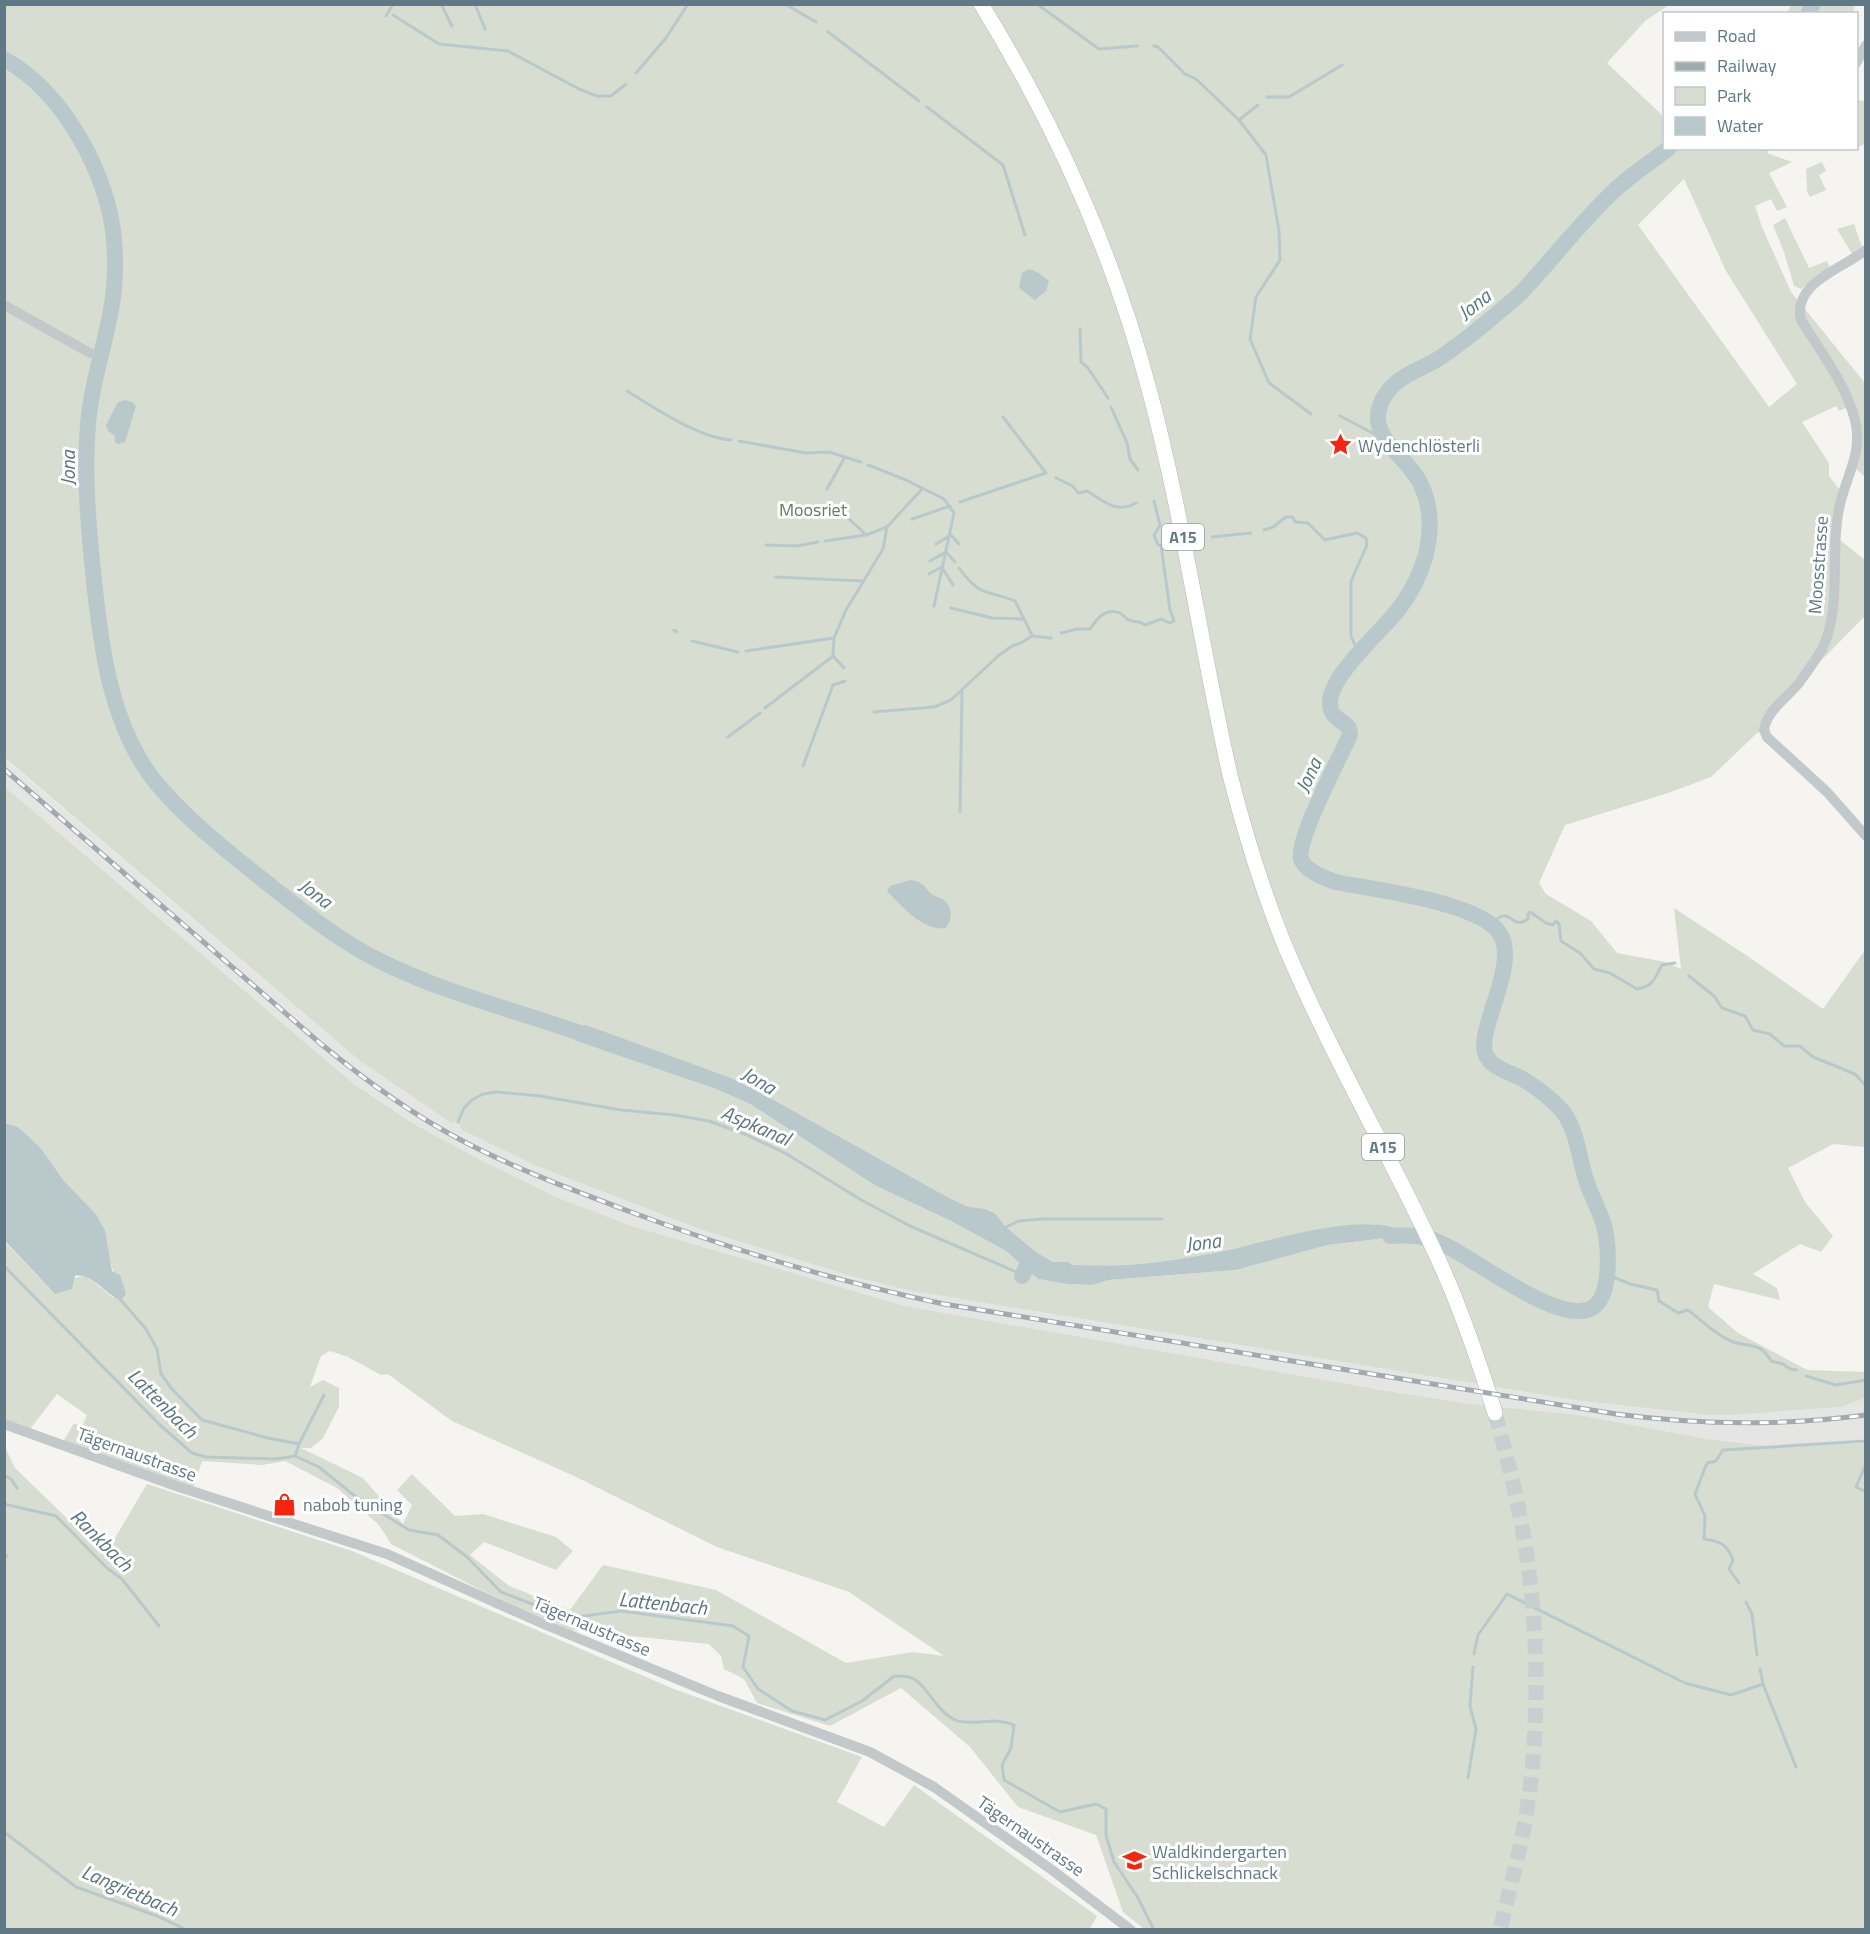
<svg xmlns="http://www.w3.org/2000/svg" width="1870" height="1934" font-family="'Titillium Web',sans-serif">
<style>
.built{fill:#e5e6e4}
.green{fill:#d7ddd1;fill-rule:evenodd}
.water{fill:#b9c9cb}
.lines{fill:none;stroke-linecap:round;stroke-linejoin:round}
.stream{stroke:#b9c9cb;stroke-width:3}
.river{stroke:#b9c9cb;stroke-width:16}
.highway-tunnel{stroke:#c8cfd0;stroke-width:15;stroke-dasharray:15 8;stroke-linecap:butt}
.highway-casing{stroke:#b5babc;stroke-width:16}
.minor{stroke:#c3c8ca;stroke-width:10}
.highway{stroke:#fff;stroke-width:15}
.rail-casing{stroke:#a1aaae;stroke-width:5}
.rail{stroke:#fff;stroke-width:3;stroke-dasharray:9;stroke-linecap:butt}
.labels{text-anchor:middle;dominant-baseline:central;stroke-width:6;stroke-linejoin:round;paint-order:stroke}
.shield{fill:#fff;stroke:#90a1a9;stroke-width:1.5}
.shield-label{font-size:16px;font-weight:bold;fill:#607984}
.poi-label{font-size:18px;fill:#607984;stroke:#fff;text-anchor:start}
.park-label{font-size:18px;fill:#697b60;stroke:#fff}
.street-label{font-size:18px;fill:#607984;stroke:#fff}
.water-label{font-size:20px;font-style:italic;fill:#58767b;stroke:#fff}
</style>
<rect width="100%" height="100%" fill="#f5f4f0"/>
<polygon class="built" points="4,758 360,1061 451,1123 458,1122 539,1167 702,1230 851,1276 912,1291 1574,1400 1709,1415 1732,1415 1841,1407 1865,1398 1865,1443 1767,1446 1707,1439 1579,1415 1464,1403 1382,1390 905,1306 632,1226 556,1197 479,1159 414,1124 354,1084 5,787"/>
<g class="green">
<path d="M4 5H1669L1645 21 1607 63 1664 117V148L1769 149 1767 153 1792 162 1769 173 1787 207 1777 211 1771 199 1755 206 1762 227 1791 292 1865 383V477L1853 466 1857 455 1850 406 1839 411 1836 406 1802 422 1829 463V476L1843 494 1835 536 1865 560V616L1797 685 1764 730 1756 734 1711 777 1668 793 1565 825 1539 883 1546 894 1591 921 1617 953 1666 962 1681 969 1674 908 1749 957 1823 1009 1865 950V1147L1833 1144 1788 1168 1805 1202 1833 1236 1821 1252 1800 1244 1753 1274 1777 1288 1780 1300 1714 1284 1708 1307 1738 1333 1807 1370 1865 1372V1398L1841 1407 1732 1415H1709L1574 1400 912 1291 851 1276 702 1230 539 1167 462 1130 458 1122 451 1123 360 1061 5 758ZM1684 179 1726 271 1797 384 1769 407 1638 225ZM576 1041 667 1055 734 1079 774 1100 951 1199 969 1207 996 1214 1005 1226 1036 1252 1053 1262H1068L1072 1265C1090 1265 1109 1266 1127 1265 1156 1263 1185 1258 1213 1253 1261 1245 1370 1206 1410 1235L1328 1245 1236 1270 1109 1280 1092 1285 1067 1284 1038 1279 1006 1251 949 1220 876 1186 750 1104 716 1089Z"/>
<polygon points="1791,5 1855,4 1855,5 1853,13 1787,13"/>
<polygon points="1857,100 1865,101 1866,143 1857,148"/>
<polygon points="1822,162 1826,171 1819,175 1826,190 1810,197 1807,192 1806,169"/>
<polygon points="1785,218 1809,268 1827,261 1830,268 1801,289 1794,286 1784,252 1773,225"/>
<polygon points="1854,224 1862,247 1852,254 1837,229"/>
<path d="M5 787 354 1084 414 1124 479 1159 556 1197 632 1226 905 1306 1382 1390 1464 1403 1579 1415 1707 1439 1767 1446 1865 1443V1929H1144L1123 1912 1096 1835 1018 1807 970 1747 901 1688 830 1726 757 1703 744 1679 724 1669 721 1656 709 1644 571 1630 485 1592 391 1544 379 1525 337 1488 285 1461 262 1465 202 1461 193 1489 63 1442 74 1423 82 1427 87 1415 57 1394 30 1429 5 1419 4 1241 55 1294C87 1266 83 1274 113 1298L114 1273 108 1255 105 1230 96 1214 64 1181 40 1147 18 1127 5 1123ZM330 1351 348 1357 381 1375 388 1374 452 1421 574 1476 717 1547 849 1592 944 1656 913 1652 846 1663 716 1590 603 1565 570 1610 509 1586 470 1555 484 1542 556 1570 573 1551 556 1537 483 1514 455 1516 412 1474 397 1490 412 1505 403 1524 363 1478 301 1448H311L323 1438 339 1407V1388L323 1380 310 1387 321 1356Z"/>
<polygon points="4,1445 15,1468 105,1555 147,1484 352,1551 674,1689 862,1757 837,1802 884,1827 914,1785 1097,1916 1089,1930 5,1929"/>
</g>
<g class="water">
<polygon points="1029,269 1039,273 1049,281 1046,291 1035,300 1019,288 1022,273"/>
<polygon points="125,400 132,402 136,406 125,442 118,444 115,442 115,436 108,431 106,425 118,402"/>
<path d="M910 880C925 882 923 887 933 895 936 897 939 897 942 899 953 906 953 918 946 928 924 932 901 906 887 891L890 886Z"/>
<path d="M586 1025 734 1079 774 1100 951 1199 969 1207 985 1209 996 1214 1005 1226 1036 1252 1053 1262H1068L1072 1265C1090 1265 1109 1266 1127 1265 1156 1263 1186 1258 1214 1253 1263 1244 1369 1206 1411 1235L1328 1245 1236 1270 1109 1280 1092 1285 1067 1284 1038 1279 1006 1251 949 1220 876 1186 750 1104 716 1089 576 1041 564 1027Z"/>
<path d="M5 1123 18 1127 40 1147 64 1181 96 1214 105 1230 112 1271 120 1275 126 1294 121 1300C105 1296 93 1272 75 1276L72 1289 55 1294 5 1241Z"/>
</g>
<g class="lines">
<g class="stream">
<polyline points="441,4 452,26"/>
<polyline points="475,4 485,29"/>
<polyline points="785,4 816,22"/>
<polyline points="1037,4 1099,49 1137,46"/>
<polyline points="393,15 439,44 508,51 579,89 597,96 611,96 626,84"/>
<polyline points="386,16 393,4"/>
<polyline points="828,32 919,101"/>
<polyline points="1154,46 1158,47 1185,74 1196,79 1239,120 1266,155 1279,231 1280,260 1256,297 1250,339 1269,383 1311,414"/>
<polyline points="636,73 666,38 688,4"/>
<polyline points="1267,97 1289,97 1342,65"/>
<polyline points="927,107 1003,165 1025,235"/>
<polyline points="1239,120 1258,105"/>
<polyline points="1080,329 1081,362 1088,368 1108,398"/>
<path d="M627 391C655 408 699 438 731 440"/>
<polyline points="1111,407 1127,443 1130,459 1138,470"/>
<polyline points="1340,416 1384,439"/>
<polyline points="739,441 806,453 829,452 861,462"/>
<polyline points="868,465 906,480 944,499 954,513 934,606"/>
<path d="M1056 478 1073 486 1078 493 1087 491C1104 501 1116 514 1136 503"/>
<polyline points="827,489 845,457"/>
<polyline points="1154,501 1160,525 1154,535 1158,545 1163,545"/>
<polyline points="960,502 1046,473 1003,417"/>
<polyline points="842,512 865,534"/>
<polyline points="912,519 950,506"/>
<polyline points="1264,530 1273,527 1286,517 1293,517 1295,522 1308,523 1325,540 1357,533 1366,538 1367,545 1351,581 1351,636 1359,654"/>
<polyline points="950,534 959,544"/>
<polyline points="1212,537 1251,533"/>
<polyline points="825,541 866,535 887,527"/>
<polyline points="936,544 949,536"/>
<polyline points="766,545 797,546 818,542"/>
<polyline points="930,561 946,552 955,562"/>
<path d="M959 568C979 596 986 590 1015 601L1032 635"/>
<polyline points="943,569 953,585"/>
<polyline points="929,574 943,566"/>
<polyline points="776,577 862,581"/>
<polyline points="951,608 992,618 1024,619"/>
<polyline points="674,630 677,632"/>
<path d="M1061 633 1077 629H1090C1097 619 1105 607 1120 613 1122 614 1126 618 1127 619 1133 623 1139 620 1145 625L1161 619 1170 623 1174 621 1170 610 1161 545"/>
<polyline points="692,641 738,652"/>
<polyline points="746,651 834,638"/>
<polyline points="833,656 844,668"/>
<polyline points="765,708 833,656 834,638 846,610 883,549 887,527 922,489"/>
<polyline points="874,712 934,707 951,700 998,656 1012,646 1021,643 1032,636 1051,638"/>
<polyline points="728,737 760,713"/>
<polyline points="803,766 833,685 845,681"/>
<polyline points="960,812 962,691"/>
<path d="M1492 924C1511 902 1510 932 1528 919V914L1530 912 1546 923 1553 925 1556 921 1559 924 1561 941 1580 953 1594 969 1610 973 1637 989C1654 986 1654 979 1662 965L1675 963"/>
<polyline points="1689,976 1714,996 1722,1008 1745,1016 1753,1030 1770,1034 1784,1046 1800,1046 1813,1057 1855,1074 1866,1086"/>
<polyline points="458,1122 464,1108 472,1100 483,1094 496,1092 540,1096 621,1110 674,1115 709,1121 747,1135 785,1153 863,1201 910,1226 1028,1277"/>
<polyline points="1004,1228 1018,1221 1042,1219 1162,1219"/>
<path d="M4 1266 160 1425 192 1453 206 1457 276 1459 295 1456 319 1467 356 1497 409 1530 438 1535 466 1556 501 1592 568 1618 622 1611 733 1626 749 1636 743 1667 758 1689 792 1711 825 1720 862 1701 894 1676C899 1676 904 1676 909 1677 927 1682 936 1714 958 1721 977 1726 994 1716 1014 1725L1011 1748 1002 1765 1004 1780 1060 1812 1096 1804 1106 1809V1835L1114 1862 1138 1898 1154 1930"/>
<path d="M1606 1274 1630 1284 1657 1290 1659 1301 1678 1313 1688 1310C1701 1320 1716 1335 1731 1341 1748 1348 1760 1341 1771 1361L1783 1364 1790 1369 1796 1370"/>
<polyline points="119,1298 146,1329 157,1349 161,1374 172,1389 202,1420 268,1438 299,1444"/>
<polyline points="1806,1376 1836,1385 1866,1380"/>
<polyline points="295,1456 299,1444 324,1395"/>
<polyline points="1866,1464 1856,1487 1866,1492"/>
<polyline points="4,1475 11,1479 17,1488"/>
<polyline points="4,1504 56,1516 107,1568 122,1579 159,1626"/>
<polyline points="4,1555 7,1556"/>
<path d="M1739 1583 1729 1569 1733 1560C1727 1544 1720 1541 1704 1539L1705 1516 1695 1494 1707 1463 1716 1461 1723 1450 1866 1441"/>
<polyline points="1746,1602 1752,1614 1757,1655"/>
<polyline points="1474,1654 1478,1635 1507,1594 1685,1683 1731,1695 1763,1684"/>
<polyline points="1760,1669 1763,1684 1796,1767"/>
<polyline points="1468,1778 1476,1729 1470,1706 1473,1667"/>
<polyline points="4,1832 76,1887 157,1916 187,1930"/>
</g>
<g class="river">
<polyline points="1808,14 1813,4"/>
<path d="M4 59C63 91 109 175 114 240 116 263 115 288 111 310 104 349 91 385 88 424 84 473 88 523 93 571 100 641 109 721 153 779 185 819 232 855 272 887 305 913 340 941 378 960 443 993 515 1010 583 1034"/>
<path d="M1390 1236C1405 1235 1419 1235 1434 1240 1470 1253 1557 1327 1592 1308 1613 1296 1609 1242 1603 1222 1598 1208 1591 1195 1586 1180 1579 1158 1577 1130 1563 1112 1552 1098 1536 1087 1521 1078 1509 1072 1494 1069 1487 1057 1472 1033 1523 963 1498 931 1476 902 1372 889 1335 882 1325 878 1305 871 1301 859 1296 840 1340 757 1350 735L1349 728C1342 720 1330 717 1330 704 1328 677 1381 632 1398 610 1410 595 1419 577 1425 558 1431 535 1432 509 1422 487 1410 456 1358 435 1386 394 1399 374 1422 370 1441 357 1466 340 1490 320 1513 300 1522 293 1530 283 1538 274 1563 246 1587 216 1615 190 1631 175 1651 162 1669 148"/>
<polyline points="1022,1276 1030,1259"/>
</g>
<path class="highway-tunnel" d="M1495 1413C1506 1453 1516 1492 1523 1533 1540 1625 1541 1745 1522 1837 1516 1868 1507 1899 1500 1930"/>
<defs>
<path id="highway" d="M981 4C1055 124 1113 253 1149 389 1183 516 1201 647 1230 775 1247 841 1267 907 1295 969 1340 1072 1398 1169 1444 1272 1464 1318 1480 1365 1495 1413"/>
</defs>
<use href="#highway" class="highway-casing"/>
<g class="minor">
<polyline points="1856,63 1866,45"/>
<path d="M1866 250C1842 269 1792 283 1801 320 1820 351 1846 384 1855 420 1863 451 1847 475 1840 504 1829 551 1843 607 1822 649 1815 661 1807 672 1799 683 1787 698 1767 710 1764 730L1767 737 1827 792 1866 836"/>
<polyline points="4,305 90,353"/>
<polyline points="4,1424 176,1486 387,1554 546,1625 718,1696 870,1752 934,1787 1052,1870 1131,1930"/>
</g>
<use href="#highway" class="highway"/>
<defs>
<path id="rail" d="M4 769 321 1044C365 1080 410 1113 459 1139 517 1170 578 1192 639 1215 739 1252 839 1282 944 1304L1616 1414C1699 1425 1782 1426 1866 1415"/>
</defs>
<use href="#rail" class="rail-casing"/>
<use href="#rail" class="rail"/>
</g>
<defs>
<symbol id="sight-bare" viewBox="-9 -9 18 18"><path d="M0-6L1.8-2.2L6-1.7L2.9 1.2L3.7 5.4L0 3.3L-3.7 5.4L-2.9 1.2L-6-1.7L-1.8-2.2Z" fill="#f42610" stroke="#fff" stroke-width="2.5" paint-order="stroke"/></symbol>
<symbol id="shop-bare" viewBox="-9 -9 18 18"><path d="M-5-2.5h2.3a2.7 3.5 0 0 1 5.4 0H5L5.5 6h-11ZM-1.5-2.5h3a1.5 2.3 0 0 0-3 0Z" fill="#f42610" stroke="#fff" stroke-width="2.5" paint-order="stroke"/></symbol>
<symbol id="school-bare" viewBox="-9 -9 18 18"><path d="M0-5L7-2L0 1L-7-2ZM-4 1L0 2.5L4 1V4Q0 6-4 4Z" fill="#f42610" stroke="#fff" stroke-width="2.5" paint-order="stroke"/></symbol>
</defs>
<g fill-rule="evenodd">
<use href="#sight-bare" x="1324" y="428" width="33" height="33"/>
<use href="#shop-bare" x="268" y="1488" width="33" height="33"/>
<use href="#school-bare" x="1118" y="1844" width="33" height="33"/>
</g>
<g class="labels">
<g class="shield">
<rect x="1162" y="524" width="42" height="26" rx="4.5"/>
<rect x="1362" y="1134" width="42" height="26" rx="4.5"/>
</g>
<g class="shield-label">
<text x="1183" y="537">A15</text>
<text x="1383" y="1147">A15</text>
</g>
<g class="poi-label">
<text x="1358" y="445">Wydenchlösterli</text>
<text x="303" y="1504">nabob tuning</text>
<text x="1152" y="1851">Waldkindergarten<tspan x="1152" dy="21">Schlickelschnack</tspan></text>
</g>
<g class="park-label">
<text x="813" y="509">Moosriet</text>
</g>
<g class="street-label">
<text transform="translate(1818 565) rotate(-86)">Moosstrasse</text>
<text transform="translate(137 1454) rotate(20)">Tägernaustrasse</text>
<text transform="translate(592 1626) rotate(23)">Tägernaustrasse</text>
<text transform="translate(1031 1836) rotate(35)">Tägernaustrasse</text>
</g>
<g class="water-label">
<text transform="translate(1474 304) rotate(-38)">Jona</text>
<text transform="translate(67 468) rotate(-90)">Jona</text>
<text transform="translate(1308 775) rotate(-65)">Jona</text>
<text transform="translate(316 893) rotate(37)">Jona</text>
<text transform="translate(759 1080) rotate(30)">Jona</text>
<text transform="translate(756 1125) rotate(23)">Aspkanal</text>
<text transform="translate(1203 1242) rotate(-7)">Jona</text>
<text transform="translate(163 1403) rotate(45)">Lattenbach</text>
<text transform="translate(102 1540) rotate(45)">Rankbach</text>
<text transform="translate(663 1603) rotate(6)">Lattenbach</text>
<text transform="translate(130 1890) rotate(23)">Langrietbach</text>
</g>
</g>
<rect width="1870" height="1934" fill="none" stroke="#607984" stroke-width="12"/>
<rect x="1663" y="12" width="195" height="138" fill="#ffffff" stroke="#bfc9ce" stroke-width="1.5"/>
<rect x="1675" y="32" width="30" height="9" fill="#c3c8ca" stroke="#bfc9ce" stroke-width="1.5"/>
<text x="1717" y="42" font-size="18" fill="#607984">Road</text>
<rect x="1675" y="62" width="30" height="9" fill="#a1aaae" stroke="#bfc9ce" stroke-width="1.5"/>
<text x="1717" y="72" font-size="18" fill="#607984">Railway</text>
<rect x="1675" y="87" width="30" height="18" fill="#d7ddd1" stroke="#bfc9ce" stroke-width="1.5"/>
<text x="1717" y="102" font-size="18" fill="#607984">Park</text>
<rect x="1675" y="117" width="30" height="18" fill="#b9c9cb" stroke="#bfc9ce" stroke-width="1.5"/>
<text x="1717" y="132" font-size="18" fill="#607984">Water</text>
</svg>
